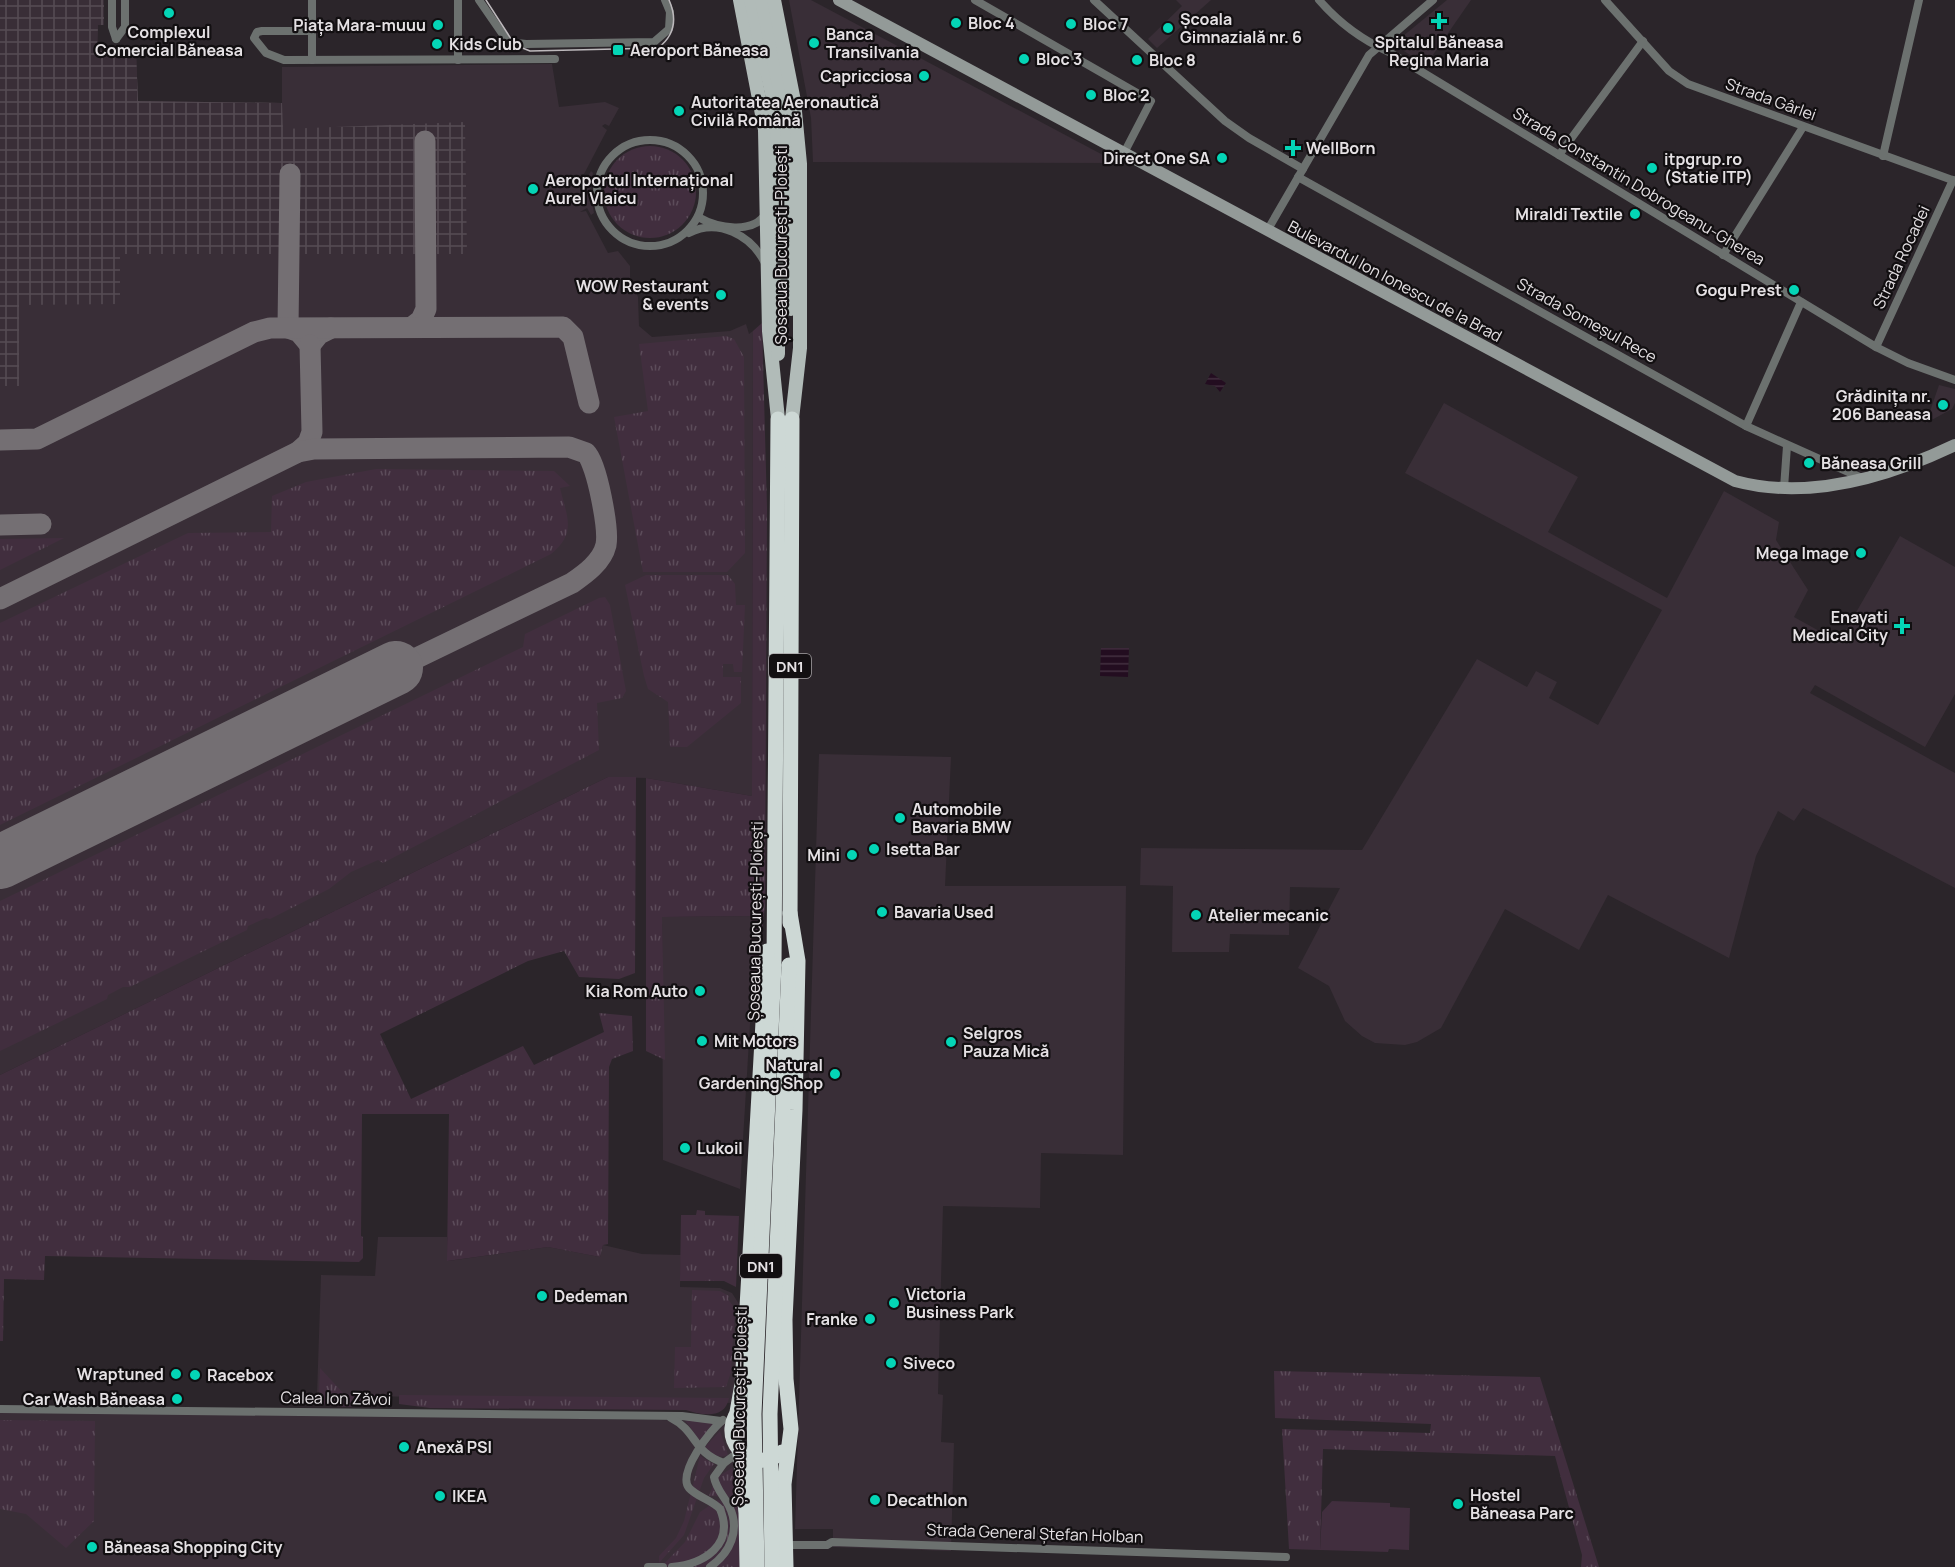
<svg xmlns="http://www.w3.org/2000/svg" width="1955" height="1567" font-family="Manrope,sans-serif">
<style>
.built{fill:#392e37}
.industrial{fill:url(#industrial-grid)}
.grass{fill:url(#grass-tufts)}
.pitch{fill:#412e3e}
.water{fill:url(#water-rules)}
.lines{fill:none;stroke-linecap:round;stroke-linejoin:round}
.taxiway{stroke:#746f73;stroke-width:21}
.runway{stroke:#746f73;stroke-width:54}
.street{stroke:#6c716f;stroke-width:8}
.secondary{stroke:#939a98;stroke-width:12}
.primary{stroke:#b1bbb8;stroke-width:14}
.highway{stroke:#cdd8d5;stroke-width:15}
.tram{stroke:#bdb9bc;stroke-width:1.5}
.highway-bridge{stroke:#cdd8d5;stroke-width:15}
.poi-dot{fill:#04d5b6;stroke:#120f11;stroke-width:2}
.labels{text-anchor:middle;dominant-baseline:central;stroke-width:4.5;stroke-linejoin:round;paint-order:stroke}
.shield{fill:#120f11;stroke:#a6a2a5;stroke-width:1.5}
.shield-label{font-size:15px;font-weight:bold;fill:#e5e1e4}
.poi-label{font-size:16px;font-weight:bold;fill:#e5e1e4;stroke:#120f11;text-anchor:start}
.street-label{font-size:16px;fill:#e5e1e4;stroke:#120f11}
</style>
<defs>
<pattern id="industrial-grid" width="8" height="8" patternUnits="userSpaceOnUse" patternTransform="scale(1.5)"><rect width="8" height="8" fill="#392e37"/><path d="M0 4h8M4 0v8" fill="none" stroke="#564c54"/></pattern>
<pattern id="grass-tufts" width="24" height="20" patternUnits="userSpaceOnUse" patternTransform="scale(1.5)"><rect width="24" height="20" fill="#412e3e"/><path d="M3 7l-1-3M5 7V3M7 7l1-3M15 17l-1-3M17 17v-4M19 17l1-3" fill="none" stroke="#5c4c5a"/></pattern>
<pattern id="water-rules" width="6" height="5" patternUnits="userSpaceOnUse" patternTransform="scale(1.5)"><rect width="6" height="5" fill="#230d20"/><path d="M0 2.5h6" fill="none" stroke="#433040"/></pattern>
</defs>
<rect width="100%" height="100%" fill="#2b252a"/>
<g class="built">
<polygon points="0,0 104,0 104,25 98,25 97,51 136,51 138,101 282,103 282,67 552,64 559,107 605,102 619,108 609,126 605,124 602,126 607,130 584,174 580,174 587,178 591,171 593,173 590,192 594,213 591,215 587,208 580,212 586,211 608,253 618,251 630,266 630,277 638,297 639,326 652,337 730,331 746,324 749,334 753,331 752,796 646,778 608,777 0,1075"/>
<polygon points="789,0 811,0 1118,163 813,162 811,118"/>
<polygon points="1176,0 1211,0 1157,48 1148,39 1182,6"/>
<polygon points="1447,0 1471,0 1426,65 1396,46 1397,41"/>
<polygon points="1939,385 1955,389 1955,403 1952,409 1926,423"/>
<polygon points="1444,403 1578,477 1548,532 1667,598 1724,491 1779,522 1776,540 1808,590 1794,617 1839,642 1900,536 1955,567 1955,694 1925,747 1815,685 1810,693 1955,773 1955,888 1803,808 1794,821 1778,811 1756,856 1729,958 1608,895 1579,950 1505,909 1441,1028 1417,1042 1405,1045 1375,1043 1362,1036 1345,1021 1329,986 1298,968 1340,888 1290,887 1289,935 1230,934 1229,952 1172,952 1173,886 1140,885 1141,848 1362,850 1477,659 1527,687 1536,671 1557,682 1549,698 1598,725 1662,610 1405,473"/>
<polygon points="819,754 951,757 945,886 1126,886 1123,1155 1041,1153 1040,1208 943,1206 938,1394 943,1395 941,1442 954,1443 951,1551 833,1547 833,1529 795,1529"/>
<polygon points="752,916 751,1008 740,1189 663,1160 662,917"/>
<polygon points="378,1237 447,1237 448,1261 548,1247 600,1257 603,1245 642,1254 681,1255 680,1287 720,1288 732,1293 739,1304 735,1403 317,1395 321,1275 375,1276"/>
<polygon points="0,1409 721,1421 737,1412 747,1567 0,1567"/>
</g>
<polygon class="industrial" points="0,0 104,0 104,25 98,25 97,51 136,51 138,101 282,103 283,129 465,122 467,254 120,254 120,304 19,305 19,386 0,386"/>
<g class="grass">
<circle cx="650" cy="192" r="46"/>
<polygon points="762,323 767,508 765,906 754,1008 751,1008 752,916 662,917 665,1060 646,1051 646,778 752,796 753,331"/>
<polygon points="726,336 734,339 744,357 745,553 727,572 643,572 614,417 648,411 639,344"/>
<path d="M376 469 554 471 570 486 560 488C567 517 577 533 551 554L0 825V623L188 533 271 532 272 496 306 482Z"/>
<polygon points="64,538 0,570 0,539"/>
<polygon points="646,575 728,575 735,584 736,605 745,605 742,672 734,672 733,664 723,664 723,677 741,677 741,703 687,747 670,747 668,702 648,689 644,676 625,585"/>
<polygon points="605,597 610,605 626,691 622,698 597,703 599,750 383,863 378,860 351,872 329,889 270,919 266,918 248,926 247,930 130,987 123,987 108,995 107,999 0,1051 0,901 523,647 525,634 599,598"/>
<polygon points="608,777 636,777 635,973 619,979 579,977 564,951 528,961 380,1034 411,1099 523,1046 534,1065 604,1032 599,1013 632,1016 633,1051 612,1059 609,1067 608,1244 603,1245 600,1257 548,1247 447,1261 449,1114 362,1114 361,1236 363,1237 363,1258 359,1262 45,1256 44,1280 4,1279 3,1341 0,1341 0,1075"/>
<polygon points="697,1210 705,1211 705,1215 739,1216 736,1287 724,1281 680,1281 681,1215 696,1215"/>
<polygon points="692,1290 720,1291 729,1296 728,1299 735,1309 731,1372 726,1387 674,1388 675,1347 691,1347"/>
<polygon points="320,1368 344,1394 383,1394 383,1403 347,1407 325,1405 319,1394"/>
<polygon points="1274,1371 1540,1377 1599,1567 1581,1567 1582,1555 1555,1456 1323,1449 1320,1550 1289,1549 1282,1429 1430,1433 1431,1424 1275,1418"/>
<path d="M399 1395 729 1398C725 1420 701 1415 686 1410L430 1408 399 1404Z"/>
<polygon points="0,1420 95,1421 94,1521 66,1548 26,1514 0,1509"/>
<polygon points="685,1420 714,1423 700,1441"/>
<path d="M720 1431 728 1455C719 1459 711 1454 705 1447Z"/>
<polygon points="700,1456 714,1464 704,1478 684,1535 659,1563 659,1556 676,1538 684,1521"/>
<polygon points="732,1468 738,1497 709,1496 716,1478"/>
<polygon points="718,1500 732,1502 746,1513 742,1567 661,1567 685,1542 700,1512"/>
</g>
<polygon class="pitch" points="1332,1501 1390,1503 1390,1507 1410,1508 1409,1550 1389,1549 1388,1552 1320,1550 1322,1512"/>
<g class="water">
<polygon points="1211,373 1226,383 1220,392 1215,386 1205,384"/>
<polygon points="1101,648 1129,648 1128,677 1100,676"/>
</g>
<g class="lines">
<g class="taxiway">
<polyline points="290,174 288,328 299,332 310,345 319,334 331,328"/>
<polyline points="412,327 421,320 426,309 425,141"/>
<polyline points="0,440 37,439 254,332 270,328 563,327 573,337 589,403"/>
<polyline points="298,452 308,443 312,432 310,345"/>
<polyline points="0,525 41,524"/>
<path d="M0 599 298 452 314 449 569 447 586 453C597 464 609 529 606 545 602 562 585 574 572 583L396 668"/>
</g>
<polyline class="runway" points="0,862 396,668"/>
<g class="street">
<polyline points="112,0 112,27 116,39"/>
<polyline points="479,0 508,42 526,44 654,42 669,29 670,12 665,0"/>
<polyline points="975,0 1151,101 1124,153"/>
<polyline points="1094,0 1225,121 1249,138 1303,169"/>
<path d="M1319 0C1339 23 1362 40 1389 52L1876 347 1908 363 1955 380"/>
<polyline points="1605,0 1669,71 1688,84 1955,181"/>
<polyline points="312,31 262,31 257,32 254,38 266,53 284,60 555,59"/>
<polyline points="116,39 125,27 125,0"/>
<polyline points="312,60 312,0"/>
<polyline points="458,60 458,0"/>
<circle cx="650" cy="193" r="53"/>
<polyline points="1559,155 1643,41"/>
<polyline points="1883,156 1919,0"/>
<polyline points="1298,177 1746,426 1864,479"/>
<path d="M698 217C717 228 754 235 766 213"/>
<polyline points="1267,231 1369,55 1433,0"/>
<path d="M689 233C718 218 751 235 765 263"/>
<polyline points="1723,255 1803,127"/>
<polyline points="1876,347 1953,180"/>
<polyline points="1746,426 1801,302"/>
<polyline points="1784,488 1787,446"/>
<polyline points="0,1409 682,1416 721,1421"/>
<path d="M671 1418C697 1431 693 1453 724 1463"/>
<polyline points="785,1545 827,1545 832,1542 1286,1557"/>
<polyline points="648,1567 663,1567"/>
<path d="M672 1567C704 1564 735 1545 720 1509 712 1500 697 1497 689 1488 677 1473 711 1429 723 1420"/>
<path d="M710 1567C730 1553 741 1530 729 1506 724 1496 716 1489 714 1477L724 1463 739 1452"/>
</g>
<path class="secondary" d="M839 0 1735 481C1809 501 1888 477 1955 445"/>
<g class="primary">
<polyline points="740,0 765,130 769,331 778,419"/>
<polyline points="751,0 773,98 779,148 778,354"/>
<polyline points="762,0 787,126 791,309"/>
<polyline points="774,0 794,101 800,164 800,348 792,419"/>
</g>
<g class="highway">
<polyline points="790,923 792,419"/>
<polyline points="774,965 778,419"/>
<path d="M744 1406C712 1433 750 1479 782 1452"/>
<polyline points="737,1412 742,1384 747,1307 767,951"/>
<polyline points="740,1453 746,1513 747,1567"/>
<polyline points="786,1567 784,1484 791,1429 786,1379 785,1320 795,1110 798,961 790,913"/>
</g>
<path class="tram" d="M486 0 515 45 530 51 658 48C675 35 677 18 669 0"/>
<g class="highway-bridge">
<polyline points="757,1567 754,1414 774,965"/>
<polyline points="772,1567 770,1414 789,965"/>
</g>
</g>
<g class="poi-dot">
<circle cx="169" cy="13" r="6"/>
<path d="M1436 12h6v6h6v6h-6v6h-6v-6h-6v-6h6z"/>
<circle cx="956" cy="23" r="6"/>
<circle cx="1071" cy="24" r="6"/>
<circle cx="438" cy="25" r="6"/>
<circle cx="1168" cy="28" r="6"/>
<circle cx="814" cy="43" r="6"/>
<circle cx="437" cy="44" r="6"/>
<rect x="612" y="44" width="12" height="12" rx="3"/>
<circle cx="1024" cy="59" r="6"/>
<circle cx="1137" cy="60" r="6"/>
<circle cx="924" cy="76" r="6"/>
<circle cx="1091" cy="95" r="6"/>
<circle cx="679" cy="111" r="6"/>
<path d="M1290 139h6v6h6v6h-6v6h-6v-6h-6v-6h6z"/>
<circle cx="1222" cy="158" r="6"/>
<circle cx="1652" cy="168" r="6"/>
<circle cx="533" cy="189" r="6"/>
<circle cx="1635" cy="214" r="6"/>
<circle cx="1794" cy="290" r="6"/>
<circle cx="721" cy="295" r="6"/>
<circle cx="1943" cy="405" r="6"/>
<circle cx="1809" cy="463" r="6"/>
<circle cx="1861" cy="553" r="6"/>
<path d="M1899 617h6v6h6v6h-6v6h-6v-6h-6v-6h6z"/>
<circle cx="900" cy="818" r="6"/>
<circle cx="874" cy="849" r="6"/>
<circle cx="852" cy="855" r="6"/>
<circle cx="882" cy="912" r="6"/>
<circle cx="1196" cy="915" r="6"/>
<circle cx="700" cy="991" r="6"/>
<circle cx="702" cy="1041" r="6"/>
<circle cx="951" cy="1042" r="6"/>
<circle cx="835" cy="1074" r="6"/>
<circle cx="685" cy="1148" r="6"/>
<circle cx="542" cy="1296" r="6"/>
<circle cx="894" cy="1303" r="6"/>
<circle cx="870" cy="1319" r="6"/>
<circle cx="891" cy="1363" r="6"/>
<circle cx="176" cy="1374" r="6"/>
<circle cx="195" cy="1375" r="6"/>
<circle cx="177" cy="1399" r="6"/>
<circle cx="404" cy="1447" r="6"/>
<circle cx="440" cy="1496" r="6"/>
<circle cx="875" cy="1500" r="6"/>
<circle cx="1458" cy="1504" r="6"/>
<circle cx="92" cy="1547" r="6"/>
</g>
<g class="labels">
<g class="shield">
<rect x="769" y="654" width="42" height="24" rx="4.5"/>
<rect x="740" y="1254" width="42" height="24" rx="4.5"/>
</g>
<g class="shield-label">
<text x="790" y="666">DN1</text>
<text x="761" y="1266">DN1</text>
</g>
<g class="poi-label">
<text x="1180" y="19">Școala<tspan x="1180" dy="18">Gimnazială nr. 6</tspan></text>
<text x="968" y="23">Bloc 4</text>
<text x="1083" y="24">Bloc 7</text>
<text x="426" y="25" text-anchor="end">Piața Mara-muuu</text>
<text x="169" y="32" text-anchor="middle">Complexul<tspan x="169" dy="18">Comercial Băneasa</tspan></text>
<text x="826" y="34">Banca<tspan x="826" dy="18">Transilvania</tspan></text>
<text x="1439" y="42" text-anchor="middle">Spitalul Băneasa<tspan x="1439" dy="18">Regina Maria</tspan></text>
<text x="449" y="44">Kids Club</text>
<text x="630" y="50">Aeroport Băneasa</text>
<text x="1036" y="59">Bloc 3</text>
<text x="1149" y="60">Bloc 8</text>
<text x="912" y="76" text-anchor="end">Capricciosa</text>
<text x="1103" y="95">Bloc 2</text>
<text x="691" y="102">Autoritatea Aeronautică<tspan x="691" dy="18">Civilă Română</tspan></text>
<text x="1306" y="148">WellBorn</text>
<text x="1210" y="158" text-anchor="end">Direct One SA</text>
<text x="1664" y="159">itpgrup.ro<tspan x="1664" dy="18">(Statie ITP)</tspan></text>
<text x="545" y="180">Aeroportul Internațional<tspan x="545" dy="18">Aurel Vlaicu</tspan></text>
<text x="1623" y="214" text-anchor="end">Miraldi Textile</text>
<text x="709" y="286" text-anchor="end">WOW Restaurant<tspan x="709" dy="18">&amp; events</tspan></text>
<text x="1782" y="290" text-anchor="end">Gogu Prest</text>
<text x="1931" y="396" text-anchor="end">Grădinița nr.<tspan x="1931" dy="18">206 Baneasa</tspan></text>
<text x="1821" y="463">Băneasa Grill</text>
<text x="1849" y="553" text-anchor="end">Mega Image</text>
<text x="1888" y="617" text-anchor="end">Enayati<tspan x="1888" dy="18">Medical City</tspan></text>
<text x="912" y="809">Automobile<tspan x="912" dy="18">Bavaria BMW</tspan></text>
<text x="886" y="849">Isetta Bar</text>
<text x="840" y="855" text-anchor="end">Mini</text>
<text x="894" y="912">Bavaria Used</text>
<text x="1208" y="915">Atelier mecanic</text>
<text x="688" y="991" text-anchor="end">Kia Rom Auto</text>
<text x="963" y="1033">Selgros<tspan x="963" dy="18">Pauza Mică</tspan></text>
<text x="714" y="1041">Mit Motors</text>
<text x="823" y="1065" text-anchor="end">Natural<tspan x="823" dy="18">Gardening Shop</tspan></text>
<text x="697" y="1148">Lukoil</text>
<text x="906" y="1294">Victoria<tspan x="906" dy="18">Business Park</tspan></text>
<text x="554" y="1296">Dedeman</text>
<text x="858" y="1319" text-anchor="end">Franke</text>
<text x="903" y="1363">Siveco</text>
<text x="164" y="1374" text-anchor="end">Wraptuned</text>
<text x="207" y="1375">Racebox</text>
<text x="165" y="1399" text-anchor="end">Car Wash Băneasa</text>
<text x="416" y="1447">Anexă PSI</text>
<text x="1470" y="1495">Hostel<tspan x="1470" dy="18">Băneasa Parc</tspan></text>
<text x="452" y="1496">IKEA</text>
<text x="887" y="1500">Decathlon</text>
<text x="104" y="1547">Băneasa Shopping City</text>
</g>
<g class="street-label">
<text transform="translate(1771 99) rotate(20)">Strada Gârlei</text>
<text transform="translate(1639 186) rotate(31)">Strada Constantin Dobrogeanu-Gherea</text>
<text transform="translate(781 245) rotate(-90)">Șoseaua București-Ploiești</text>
<text transform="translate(1901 257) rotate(-65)">Strada Rocadei</text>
<text transform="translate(1395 281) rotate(28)">Bulevardul Ion Ionescu de la Brad</text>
<text transform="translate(1587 320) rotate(29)">Strada Someșul Rece</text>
<text transform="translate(755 921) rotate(-89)">Șoseaua București-Ploiești</text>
<text transform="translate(336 1398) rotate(1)">Calea Ion Zăvoi</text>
<text transform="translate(739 1406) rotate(-89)">Șoseaua București-Ploiești</text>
<text transform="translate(1035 1533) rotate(2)">Strada General Ștefan Holban</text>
</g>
</g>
</svg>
